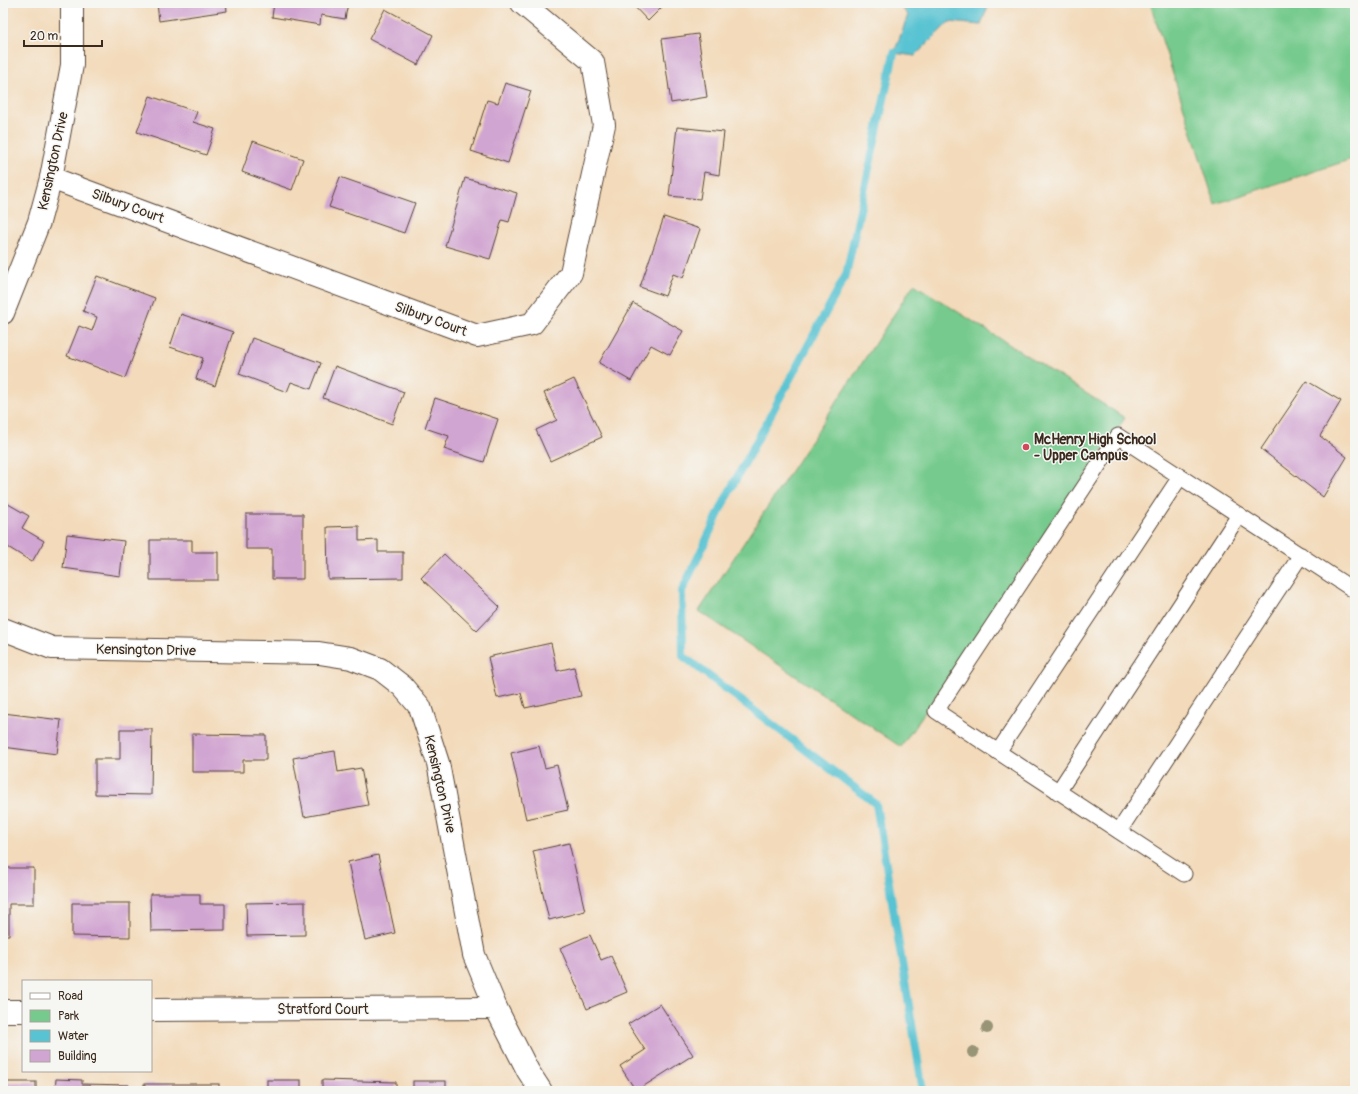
<svg xmlns="http://www.w3.org/2000/svg" width="1358" height="1094" font-family="Pangolin,sans-serif">
<style>
.green{fill:#76ca8d;stroke:#587a56}
.water{fill:#58c3d2;stroke:#4a7678}
.lines{fill:none;stroke-linecap:round;stroke-linejoin:round}
.stream{stroke:#58c3d2;stroke-width:8}
.building{fill:#d1a5d1}
.service-casing{stroke:#574435;stroke-width:17}
.minor-casing{stroke:#574435;stroke-width:24}
.service{stroke:#fff;stroke-width:15}
.minor{stroke:#fff;stroke-width:22}
.tree{fill:#989476}
.poi-dot{fill:#d1495b;stroke:#f6f6f2;stroke-width:1.5}
.labels{text-anchor:middle;dominant-baseline:central;stroke-width:3;stroke-linejoin:round;paint-order:stroke}
.street-label{font-size:14px;fill:#3b2a1e;stroke:#f6f6f2}
.poi-label{font-size:14px;font-weight:bold;fill:#3b2a1e;stroke:#f6f6f2;text-anchor:start}
</style>
<rect width="100%" height="100%" fill="#f6f6f2"/>
<filter id="ink" filterUnits="userSpaceOnUse"><feTurbulence type="fractalNoise" baseFrequency=".025" numOctaves="2"/><feDisplacementMap in="SourceGraphic" scale="8" xChannelSelector="R" yChannelSelector="G"/><feConvolveMatrix kernelMatrix="1 2 1 2 8 2 1 2 1" color-interpolation-filters="sRGB"/></filter>
<filter id="wash" filterUnits="userSpaceOnUse"><feTurbulence type="fractalNoise" baseFrequency=".012" numOctaves="4" result="noise"/><feDisplacementMap in="SourceGraphic" scale="16" xChannelSelector="R" yChannelSelector="G"/><feGaussianBlur stdDeviation="0.9" result="paint"/><feColorMatrix in="noise" values="0 0 0 0 0 0 0 0 0 0 0 0 0 0 0 0 0 1.4 0 .05"/><feComposite in="paint" operator="in"/></filter>
<g filter="url(#wash)">
<rect width="100%" height="100%" fill="#f3daba"/>
<g class="green">
<polygon points="1150,3 1355,3 1355,158 1215,204"/>
<polygon points="914,284 1125,418 901,747 699,611"/>
</g>
<polygon class="water" points="898,3 989,3 981,25 949,22 915,56 894,53 908,15"/>
<g class="lines">
<polyline class="stream" points="894,53 846,275 727,496 682,591 683,656 876,804 923,1091"/>
</g>
<g id="blocks">
<g class="building">
<polygon points="157,3 226,3 227,11 159,21"/>
<polygon points="274,3 348,3 345,19 321,15 320,25 272,17"/>
<polygon points="631,3 666,3 648,21"/>
<polygon points="385,9 433,35 418,65 369,39"/>
<polygon points="698,34 707,97 671,103 662,39"/>
<polygon points="505,83 531,91 508,163 471,151 487,100 498,103"/>
<polygon points="150,96 197,112 193,122 215,129 206,155 137,132"/>
<polygon points="677,127 724,132 719,175 704,172 700,199 669,196"/>
<polygon points="253,141 303,159 292,190 242,172"/>
<polygon points="340,177 415,203 404,233 329,207"/>
<polygon points="465,178 517,193 509,222 502,220 490,259 445,246"/>
<polygon points="664,217 700,229 683,278 673,274 665,296 640,287"/>
<polygon points="97,276 155,298 125,378 67,356 79,326 92,331 97,317 83,311"/>
<polygon points="633,303 683,331 670,355 651,345 631,381 599,363"/>
<polygon points="181,314 233,332 215,386 196,379 203,358 170,347"/>
<polygon points="252,338 321,363 311,389 291,382 287,392 239,374"/>
<polygon points="335,366 404,392 392,424 323,398"/>
<polygon points="574,379 602,437 550,461 536,430 557,420 544,393"/>
<polygon points="1307,381 1341,401 1320,436 1347,457 1323,497 1261,449"/>
<polygon points="435,398 498,419 484,462 444,449 449,436 425,428"/>
<polygon points="3,501 29,516 22,528 44,541 32,562 3,544"/>
<polygon points="246,514 303,514 303,579 272,579 272,549 246,549"/>
<polygon points="359,526 359,541 378,540 378,552 403,552 403,578 328,579 327,527"/>
<polygon points="67,534 124,541 120,576 63,568"/>
<polygon points="150,540 192,540 192,552 218,552 218,580 150,580"/>
<polygon points="444,554 500,607 477,631 421,578"/>
<polygon points="551,643 557,671 574,667 581,696 525,708 521,693 497,698 488,657"/>
<polygon points="3,713 61,720 57,754 3,747"/>
<polygon points="120,729 152,729 151,795 95,794 95,759 120,759"/>
<polygon points="192,734 266,735 266,760 243,760 243,772 192,772"/>
<polygon points="539,746 545,768 557,765 568,810 526,819 511,753"/>
<polygon points="335,751 338,772 361,768 368,805 304,817 293,758"/>
<polygon points="569,843 585,911 549,920 533,851"/>
<polygon points="378,855 395,933 365,940 348,862"/>
<polygon points="3,868 34,868 34,904 9,904 9,935 3,935"/>
<polygon points="150,894 200,894 200,904 225,904 225,930 151,931"/>
<polygon points="305,902 305,935 247,936 246,903"/>
<polygon points="72,903 130,903 130,937 72,936"/>
<polygon points="590,935 601,960 611,956 627,992 587,1009 560,948"/>
<polygon points="660,1004 693,1055 636,1091 620,1066 645,1050 628,1024"/>
<polygon points="56,1079 82,1080 82,1084 129,1085 129,1091 55,1091"/>
<rect x="267" y="1080" width="34" height="11"/>
<polygon points="322,1080 396,1082 396,1091 322,1091"/>
<rect x="413" y="1081" width="33" height="10"/>
<rect x="3" y="1082" width="33" height="9"/>
<rect x="144" y="1084" width="75" height="7"/>
</g>
</g>
</g>
<g filter="url(#ink)">
<use href="#blocks" fill-opacity="0" stroke="#574435" stroke-width="1"/>
<g class="lines">
<defs>
<g id="service">
<polyline points="998,752 1180,477"/>
<polyline points="1058,792 1239,515"/>
<polyline points="1119,831 1301,555"/>
<polyline points="1184,874 936,711 1118,436 1355,591"/>
</g>
<g id="minor">
<polyline points="51,178 477,336 532,324 571,273 604,125 593,62 522,3"/>
<polyline points="3,313 39,222 51,178 72,65 72,3"/>
<polyline points="3,629 52,648 319,653 351,658 380,669 402,686 420,707 438,763 474,955 496,1008 528,1071 541,1091"/>
<polyline points="151,1010 496,1008"/>
<polyline points="3,1011 23,1011"/>
</g>
</defs>
<use href="#service" class="service-casing"/>
<use href="#minor" class="minor-casing"/>
<use href="#service" class="service"/>
<use href="#minor" class="minor"/>
</g>
<g class="tree">
<circle cx="987" cy="1028" r="6"/>
<circle cx="973" cy="1052" r="6"/>
</g>
</g>
<circle class="poi-dot" cx="1026" cy="447" r="4"/>
<g class="labels">
<g class="street-label">
<text transform="translate(53 161) rotate(-78)">Kensington Drive</text>
<text transform="translate(128 206) rotate(20)">Silbury Court</text>
<text transform="translate(431 319) rotate(20)">Silbury Court</text>
<text transform="translate(146 650) rotate(1)">Kensington Drive</text>
<text transform="translate(440 784) rotate(77)">Kensington Drive</text>
<text x="323" y="1009">Stratford Court</text>
</g>
<g class="poi-label">
<text x="1034" y="439">McHenry High School<tspan x="1034" dy="16">- Upper Campus</tspan></text>
</g>
</g>
<rect width="1358" height="1094" fill="none" stroke="#f6f6f2" stroke-width="16"/>
<rect x="22" y="980" width="130" height="92" fill="#f6f6f2" stroke="#aba49d"/>
<rect x="30" y="993" width="20" height="6" fill="#ffffff" stroke="#aba49d"/>
<text x="58" y="1000" font-size="12" fill="#3b2a1e">Road</text>
<rect x="30" y="1010" width="20" height="12" fill="#76ca8d" stroke="#aba49d"/>
<text x="58" y="1020" font-size="12" fill="#3b2a1e">Park</text>
<rect x="30" y="1030" width="20" height="12" fill="#58c3d2" stroke="#aba49d"/>
<text x="58" y="1040" font-size="12" fill="#3b2a1e">Water</text>
<rect x="30" y="1050" width="20" height="12" fill="#d1a5d1" stroke="#aba49d"/>
<text x="58" y="1060" font-size="12" fill="#3b2a1e">Building</text>
<path d="M24 40v6h78v-6" fill="none" stroke="#3b2a1e" stroke-width="2"/>
<text x="30" y="40" font-size="12" fill="#3b2a1e" stroke="#f6f6f2" stroke-width="3" paint-order="stroke">20 m</text>
</svg>
